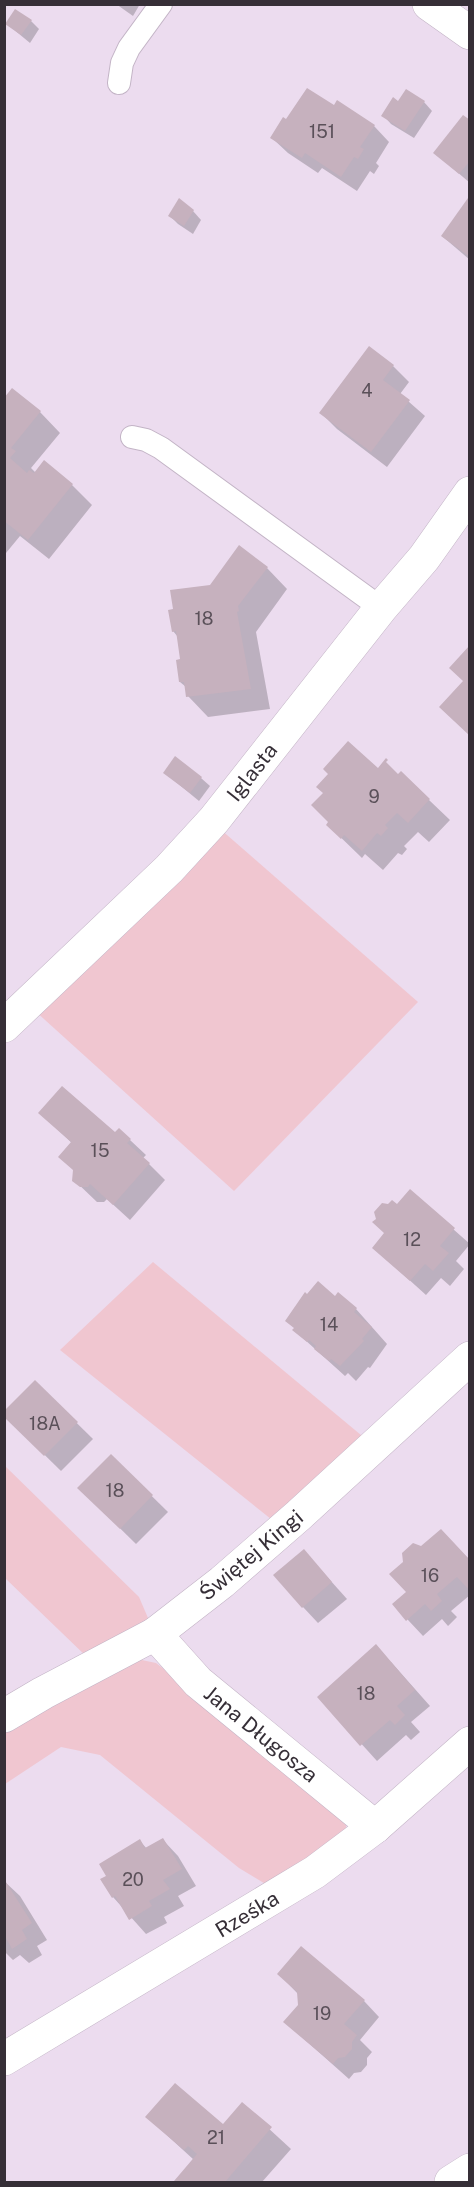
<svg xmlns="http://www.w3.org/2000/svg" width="474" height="2187" font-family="'Public Sans',sans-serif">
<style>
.green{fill:#f0c6d0}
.shadow{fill:#0003}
.building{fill:#c6b1be}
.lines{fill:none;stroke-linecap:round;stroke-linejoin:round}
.lane-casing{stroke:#c3b4c6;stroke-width:24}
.street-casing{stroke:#c3b4c6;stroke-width:34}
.lane{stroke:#fff;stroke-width:22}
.street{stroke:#fff;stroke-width:33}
.labels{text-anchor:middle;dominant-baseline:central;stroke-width:4.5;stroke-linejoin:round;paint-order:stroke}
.number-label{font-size:18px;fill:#5a5059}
.street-label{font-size:21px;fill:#362f37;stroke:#fff}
</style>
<rect width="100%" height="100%" fill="#ecdcef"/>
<g class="green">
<polygon points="219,828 418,1002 234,1191 34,1010"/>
<polygon points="153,1262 367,1440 276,1523 60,1350"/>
<polygon points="4,1465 139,1597 151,1625 88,1658 5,1578"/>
<polygon points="137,1659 156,1663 191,1690 345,1820 347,1832 272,1888 239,1868 100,1755 61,1747 5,1784 4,1727"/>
</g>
<g class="shadow">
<polygon points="116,4 140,4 133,16"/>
<polygon points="31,21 39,29 30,43 7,24"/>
<polygon points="424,102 432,111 414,138 391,124 383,115 399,103"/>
<polygon points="334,107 374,126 389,142 376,163 379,166 374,174 370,171 357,191 322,168 318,173 288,153 272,138"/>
<polygon points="470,122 470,183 435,153"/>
<polygon points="470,201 470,260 442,236"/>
<polygon points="193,211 201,220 193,234 178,224 170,216"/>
<polygon points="393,366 409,382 400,394 425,416 387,467 337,429 321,413"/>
<polygon points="13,390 40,412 60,433 31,468 36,473 72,485 92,505 49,559 20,536 6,553 4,551 4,400"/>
<polygon points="267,568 287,589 256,632 270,709 208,717 188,696 186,687 180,682 182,661 178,637 173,631 174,610"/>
<polygon points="378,770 398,776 429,800 450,820 429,842 418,832 404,846 407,849 402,855 398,853 383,870 365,854 362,858 328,825"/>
<polygon points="165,773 201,778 210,786 199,801"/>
<polygon points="40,1113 130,1140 146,1155 143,1158 165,1180 130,1220 107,1199 104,1202 97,1202 74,1180 72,1143"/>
<polygon points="410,1191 470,1244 456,1261 464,1269 450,1286 441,1278 426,1295 374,1248 386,1233 397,1206"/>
<polygon points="335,1299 356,1309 387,1344 370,1368 368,1367 356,1381 348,1373 345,1376 294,1330"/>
<polygon points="35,1382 93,1439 61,1471 4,1415"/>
<polygon points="111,1456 168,1512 136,1544 79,1488"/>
<polygon points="304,1551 347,1599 318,1623 303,1607"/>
<polygon points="470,1560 470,1595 451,1611 457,1617 448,1626 442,1619 423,1636 394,1605 408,1593"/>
<polygon points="391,1662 430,1706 411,1722 420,1732 411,1740 406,1735 377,1761 319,1697"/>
<polygon points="163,1840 178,1856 196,1886 178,1896 184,1906 164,1917 167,1923 146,1934 113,1897 108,1876 140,1841 147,1849"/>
<polygon points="4,1881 20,1896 47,1940 37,1946 42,1955 29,1963 20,1955 13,1960 4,1951"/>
<polygon points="279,1974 364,2001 379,2017 360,2040 372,2052 367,2058 367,2065 361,2072 354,2073 349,2079 285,2022 300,2005 298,1994"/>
<polygon points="242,2104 291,2149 262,2182 178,2182 176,2181 194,2160 147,2117 223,2126"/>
</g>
<g class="building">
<polygon points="15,9 32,20 21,35 5,24"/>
<polygon points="307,88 334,105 337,100 375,125 360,147 364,149 358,159 354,157 341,177 305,153 302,158 270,138 283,117 286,119"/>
<polygon points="406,89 425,101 405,131 381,116 393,97 398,101"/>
<polygon points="463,115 470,120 470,161 459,174 433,153"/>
<polygon points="179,198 194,210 184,226 168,216"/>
<polygon points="468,198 470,199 470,257 441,236"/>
<polygon points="369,346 394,365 383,380 410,400 371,452 319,413"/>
<polygon points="12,388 41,411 11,448 16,451 10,458 27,473 29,470 34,473 44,460 73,484 28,540 4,521 4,398"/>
<polygon points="239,545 268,567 238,606 239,611 237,612 251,689 186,697 184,682 179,682 176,660 180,659 176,631 172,632 168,610 173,609 170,590 210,585"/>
<polygon points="470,645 470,736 439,707 463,681 449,668"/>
<polygon points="348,741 378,768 386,758 388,760 386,762 398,774 401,771 430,799 408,823 397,813 385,825 388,828 381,836 377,833 362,851 344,835 341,839 326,825 328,822 311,805 323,793 316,787 328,774 323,769"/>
<polygon points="175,756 202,777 190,793 163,773"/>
<polygon points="62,1086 115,1132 119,1128 131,1139 127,1143 150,1163 113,1205 90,1184 88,1187 80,1187 72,1181 73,1170 58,1157 71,1142 38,1113"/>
<polygon points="410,1189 455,1228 440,1246 449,1253 433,1271 425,1264 410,1281 372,1248 384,1233 372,1222 376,1219 374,1212 382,1203 388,1204 392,1200 397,1204"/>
<polygon points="318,1281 335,1296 338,1292 357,1308 354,1312 372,1327 362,1339 364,1341 340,1366 331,1359 329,1361 314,1349 316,1346 309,1340 307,1342 292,1330 294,1328 285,1321 305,1292 307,1294"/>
<polygon points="35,1380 78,1422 44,1456 4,1417 4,1411"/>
<polygon points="111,1454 153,1495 120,1529 77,1488"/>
<polygon points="441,1529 470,1560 470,1591 457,1577 437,1594 442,1601 431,1611 425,1604 406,1621 392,1604 406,1592 389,1574 403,1562 402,1553 413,1543 421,1546"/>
<polygon points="304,1549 332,1582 302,1608 273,1575"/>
<polygon points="376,1644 415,1690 397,1706 405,1715 395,1725 390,1720 360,1746 317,1697"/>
<polygon points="163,1838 182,1869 163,1880 170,1889 149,1901 152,1906 129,1920 115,1896 112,1898 100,1879 106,1876 99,1864 140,1839 145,1848"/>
<polygon points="4,1879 32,1923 22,1930 27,1939 12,1949 6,1938 4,1939"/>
<polygon points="301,1946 365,2000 344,2024 357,2035 352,2042 352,2049 345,2057 338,2058 333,2064 283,2022 298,2005 297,1992 277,1974"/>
<polygon points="175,2083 223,2124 242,2102 272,2127 225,2182 174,2181 197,2154 188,2146 184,2150 145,2117"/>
</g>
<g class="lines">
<defs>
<g id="lane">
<polyline points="119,83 122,63 129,48 161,4"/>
<polyline points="132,437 146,440 161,448 381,608"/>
</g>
<g id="street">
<polyline points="429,4 470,33"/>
<polyline points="4,1026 169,869 214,820 381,608 424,558 470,493"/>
<polyline points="155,1634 198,1682 375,1827"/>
<polyline points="4,1716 43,1693 155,1634 222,1582 299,1515 470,1358"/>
<polyline points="4,2059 315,1872 375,1827 470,1743"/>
<polyline points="451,2182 470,2170"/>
</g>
</defs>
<use href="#lane" class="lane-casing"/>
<use href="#street" class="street-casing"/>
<use href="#lane" class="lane"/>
<use href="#street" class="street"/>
</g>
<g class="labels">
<g class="number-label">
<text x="322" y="131">151</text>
<text x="367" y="390">4</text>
<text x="204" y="618">18</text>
<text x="374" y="796">9</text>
<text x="100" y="1150">15</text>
<text x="412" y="1239">12</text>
<text x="329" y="1324">14</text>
<text x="45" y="1423">18A</text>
<text x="115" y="1490">18</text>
<text x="430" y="1575">16</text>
<text x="366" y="1693">18</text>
<text x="133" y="1879">20</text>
<text x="322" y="2013">19</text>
<text x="216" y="2137">21</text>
</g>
<g class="street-label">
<text transform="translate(252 772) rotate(-52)">Iglasta</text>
<text transform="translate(251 1555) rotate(-40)">Świętej Kingi</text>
<text transform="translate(261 1734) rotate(39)">Jana Długosza</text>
<text transform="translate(247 1914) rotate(-31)">Rześka</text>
</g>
</g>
<rect width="474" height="2187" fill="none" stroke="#362f37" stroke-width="12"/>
</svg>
